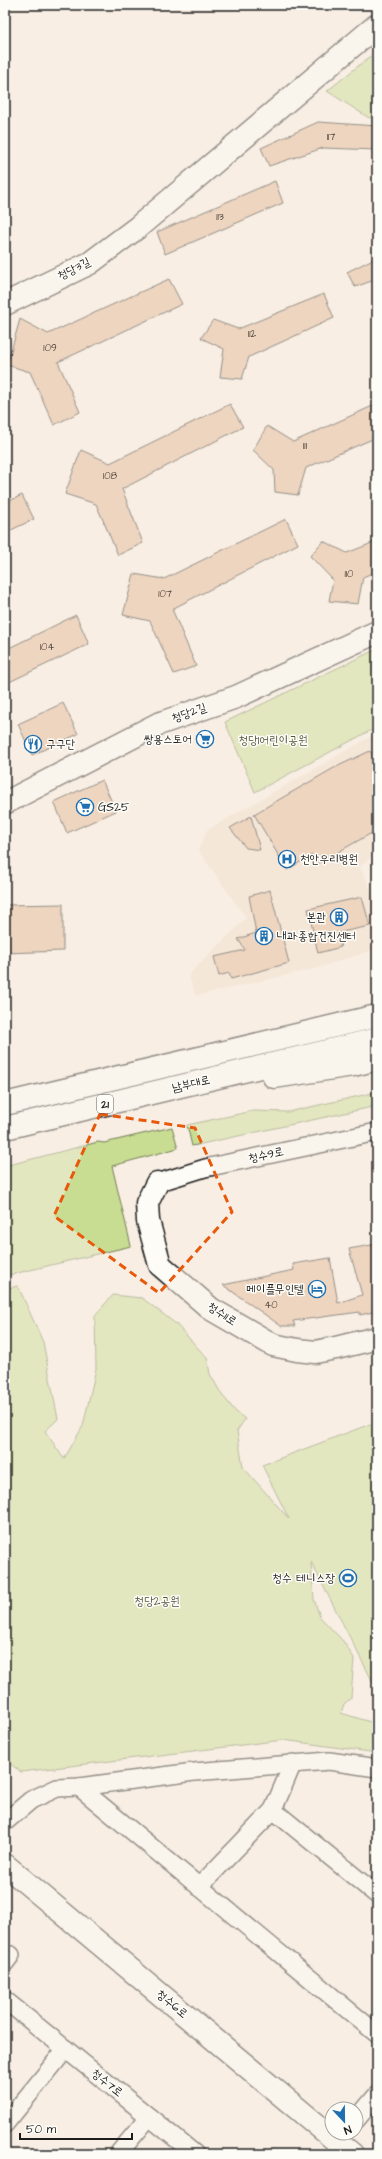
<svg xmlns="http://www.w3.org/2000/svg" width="382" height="2159" font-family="'Architects Daughter','Poor Story',sans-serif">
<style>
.built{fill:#f1ddcb}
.green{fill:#c9dd92;stroke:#727c57}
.building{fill:#e2b592;stroke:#1c1c1c}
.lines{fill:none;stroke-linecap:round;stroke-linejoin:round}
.street-casing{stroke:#1c1c1c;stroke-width:20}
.secondary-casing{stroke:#1c1c1c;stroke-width:25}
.highway-casing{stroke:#1c1c1c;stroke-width:25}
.street{stroke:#fdfcf7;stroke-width:17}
.secondary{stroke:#fdfcf7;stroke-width:22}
.highway{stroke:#fdfcf7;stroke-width:22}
.marked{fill:none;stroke:#e8590c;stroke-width:3;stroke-dasharray:8 5;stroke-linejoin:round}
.labels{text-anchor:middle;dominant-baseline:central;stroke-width:3;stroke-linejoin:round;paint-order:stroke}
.number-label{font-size:10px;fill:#4e423a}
.shield{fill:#fdfcf7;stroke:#605f5e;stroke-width:1}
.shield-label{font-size:11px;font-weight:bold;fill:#1c1c1c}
.street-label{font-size:12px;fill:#1c1c1c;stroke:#fdfcf7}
.poi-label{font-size:12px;fill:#1c1c1c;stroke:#fdfcf7;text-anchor:end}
.park-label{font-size:12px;fill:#50563f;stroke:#fdfcf7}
</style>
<rect width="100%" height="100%" fill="#f8eee3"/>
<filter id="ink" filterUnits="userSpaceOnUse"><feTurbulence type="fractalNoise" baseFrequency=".025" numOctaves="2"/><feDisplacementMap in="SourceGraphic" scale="8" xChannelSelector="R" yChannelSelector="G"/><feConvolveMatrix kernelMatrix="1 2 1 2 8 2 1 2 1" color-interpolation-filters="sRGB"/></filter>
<g filter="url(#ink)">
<polygon class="built" points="377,733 377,852 360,867 377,902 377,949 314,969 196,996 188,975 246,918 198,850 207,830"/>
<g class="green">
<polygon points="377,51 377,115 369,118 327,91"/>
<polygon points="377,649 377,727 255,792 225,722"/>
<polygon points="377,1092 377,1106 192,1146 187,1125 253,1111 288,1112"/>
<polygon points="172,1127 178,1148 112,1166 131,1246 5,1276 5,1166 98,1142 104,1143"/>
<polygon points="18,1286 43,1342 58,1419 45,1431 64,1459 83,1426 96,1369 95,1315 113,1295 142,1298 176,1324 207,1358 210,1374 222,1395 236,1412 245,1419 237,1431 243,1467 289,1519 262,1465 373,1423 377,1434 377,1690 311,1562 314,1599 320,1617 343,1641 354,1658 351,1698 344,1704 341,1713 377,1724 377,1753 283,1740 21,1772 5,1760 5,1289"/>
</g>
<g class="building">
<polygon points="318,122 377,126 377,150 323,148 269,166 261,148"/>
<polygon points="275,181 283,203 165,254 157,232"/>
<polygon points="377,257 377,279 355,287 347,272"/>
<polygon points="169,279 182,304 58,362 80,412 54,425 30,372 7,365 20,319 48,334"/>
<polygon points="324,294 334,318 249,357 242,379 220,377 224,349 201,338 213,320 238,329"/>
<polygon points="230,404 243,427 122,489 143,543 118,555 96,504 65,494 81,450 110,463"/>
<polygon points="377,404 377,437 306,468 298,495 275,492 274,470 253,450 267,426 293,442"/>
<polygon points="22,495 34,519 5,533 5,503"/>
<polygon points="286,519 298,544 172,609 196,666 174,674 150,621 123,615 134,574 164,579"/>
<polygon points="323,541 347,553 377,541 377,571 363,577 358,604 329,601 333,580 310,556"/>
<polygon points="76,615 89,644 5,684 5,650"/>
<polygon points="63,703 78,734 32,755 18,724"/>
<polygon points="370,751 377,762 377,830 317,864 312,855 287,870 254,814 334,768"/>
<polygon points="102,780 116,811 67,833 54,802"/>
<polygon points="251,816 260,850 246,848 230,828"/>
<polygon points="270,890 289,963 231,979 229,973 219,976 214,957 245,950 238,939 256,933 249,896"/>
<polygon points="362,897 370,926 337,933 341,947 318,953 308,909"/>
<polygon points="63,904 63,951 5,953 5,905"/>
<polygon points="377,1244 377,1311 360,1315 360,1312 293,1321 295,1326 281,1326 223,1285 294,1270 293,1264 330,1258 338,1303 362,1295 349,1249"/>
</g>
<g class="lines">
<defs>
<g id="street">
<polyline points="157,1183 205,1168 377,1132"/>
<polyline points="79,1787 377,2034"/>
<polyline points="273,1810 377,1895"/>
<polyline points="5,1822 31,1800 57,1788 79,1787 194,1772 329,1761 377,1768"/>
<polyline points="199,1887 273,1810 293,1763"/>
<polyline points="5,1963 11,1955"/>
<polyline points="5,2000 195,2154"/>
<polyline points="356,2120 377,2095"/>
<polyline points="5,2124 66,2049"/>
<polyline points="118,2154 149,2117"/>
</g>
<g id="secondary">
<polyline points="5,304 90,263 138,227 377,25"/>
<polyline points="5,803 158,724 236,697 377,632"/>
<polyline points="157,1183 147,1203 148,1221 160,1265 211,1309 273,1345 297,1350 315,1352 336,1348 377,1338"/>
<polyline points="5,1865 352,2154"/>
</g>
<g id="highway">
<polyline points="274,1077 353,1065 377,1059"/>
<polyline points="5,1104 377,1016"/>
<polyline points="5,1128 377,1039"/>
</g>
</defs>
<use href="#street" class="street-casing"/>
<use href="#secondary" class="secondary-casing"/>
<use href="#highway" class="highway-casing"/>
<use href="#street" class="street"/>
<use href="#secondary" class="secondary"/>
<use href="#highway" class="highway"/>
</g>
</g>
<path d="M0 0H382V2159H0ZM100 1114 195 1128 232 1212 159 1293 54 1216Z" fill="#f8eee3" fill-opacity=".55" fill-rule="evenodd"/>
<path class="marked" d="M100 1114 195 1128 232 1212 159 1293 54 1216Z"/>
<defs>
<symbol id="supermarket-ring" viewBox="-11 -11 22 22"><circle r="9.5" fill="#fdfcf7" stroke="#1f6fb2" stroke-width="1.5"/><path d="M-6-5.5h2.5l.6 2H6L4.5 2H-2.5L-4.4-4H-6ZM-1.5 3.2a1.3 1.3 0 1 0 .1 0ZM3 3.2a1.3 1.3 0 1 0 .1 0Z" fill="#1f6fb2"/></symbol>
<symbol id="restaurant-ring" viewBox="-11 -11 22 22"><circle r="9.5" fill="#fdfcf7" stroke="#1f6fb2" stroke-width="1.5"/><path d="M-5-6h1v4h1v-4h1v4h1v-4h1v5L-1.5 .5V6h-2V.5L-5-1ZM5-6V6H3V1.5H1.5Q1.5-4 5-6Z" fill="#1f6fb2"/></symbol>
<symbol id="hospital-ring" viewBox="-11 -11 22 22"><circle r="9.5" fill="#fdfcf7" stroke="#1f6fb2" stroke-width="1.5"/><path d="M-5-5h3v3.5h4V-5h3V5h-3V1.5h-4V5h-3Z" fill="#1f6fb2"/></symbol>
<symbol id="building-ring" viewBox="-11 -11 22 22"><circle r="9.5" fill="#fdfcf7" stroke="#1f6fb2" stroke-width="1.5"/><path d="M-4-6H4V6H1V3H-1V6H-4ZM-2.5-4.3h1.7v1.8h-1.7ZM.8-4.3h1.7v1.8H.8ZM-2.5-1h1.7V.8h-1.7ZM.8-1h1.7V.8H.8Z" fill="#1f6fb2"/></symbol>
<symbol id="hotel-ring" viewBox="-11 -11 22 22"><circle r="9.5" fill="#fdfcf7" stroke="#1f6fb2" stroke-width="1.5"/><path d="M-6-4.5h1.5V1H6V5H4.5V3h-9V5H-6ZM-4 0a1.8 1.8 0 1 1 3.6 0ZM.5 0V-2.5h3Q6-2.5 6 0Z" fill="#1f6fb2"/></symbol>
<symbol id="stadium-ring" viewBox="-11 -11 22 22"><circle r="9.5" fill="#fdfcf7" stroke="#1f6fb2" stroke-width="1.5"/><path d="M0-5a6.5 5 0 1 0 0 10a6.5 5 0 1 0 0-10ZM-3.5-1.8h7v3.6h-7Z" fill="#1f6fb2"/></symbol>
</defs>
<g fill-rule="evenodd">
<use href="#supermarket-ring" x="195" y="729" width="20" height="20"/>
<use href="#restaurant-ring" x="23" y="734" width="20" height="20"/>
<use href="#supermarket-ring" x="75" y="797" width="20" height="20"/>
<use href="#hospital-ring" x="277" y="849" width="20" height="20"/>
<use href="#building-ring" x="329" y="907" width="20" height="20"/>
<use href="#building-ring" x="254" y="926" width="20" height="20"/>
<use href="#hotel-ring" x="307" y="1279" width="20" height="20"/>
<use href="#stadium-ring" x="338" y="1568" width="20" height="20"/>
</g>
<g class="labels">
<g class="number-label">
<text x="331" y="137">117</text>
<text x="220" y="217">113</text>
<text x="252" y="334">112</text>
<text x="50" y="348">109</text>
<text x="305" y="446">111</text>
<text x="110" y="476">108</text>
<text x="349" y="574">110</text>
<text x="165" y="594">107</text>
<text x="47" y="647">104</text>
<text x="271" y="1305">40</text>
</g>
<rect class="shield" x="97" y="1095" width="16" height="18" rx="3"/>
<g class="shield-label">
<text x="105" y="1104">21</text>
</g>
<g class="street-label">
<text transform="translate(74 269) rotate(-27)">청당3길</text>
<text transform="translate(189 713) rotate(-19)">청당2길</text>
<text transform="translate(191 1084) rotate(-13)">남부대로</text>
<text transform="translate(266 1155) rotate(-12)">청수9로</text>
<text transform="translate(222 1314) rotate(33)">청수11로</text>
<text transform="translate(172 2004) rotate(40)">청수6로</text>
<text transform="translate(107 2083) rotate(39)">청수7로</text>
</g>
<g class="poi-label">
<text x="192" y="739">쌍용스토어</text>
<text x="46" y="744" text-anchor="start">구구단</text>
<text x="98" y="807" text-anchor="start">GS25</text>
<text x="300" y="859" text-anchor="start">천안우리병원</text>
<text x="326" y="917">본관</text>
<text x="277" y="936" text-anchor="start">내과·종합건진센터</text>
<text x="304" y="1289">메이플무인텔</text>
<text x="335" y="1578">청수 테니스장</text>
</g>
<g class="park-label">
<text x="273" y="740">청당1어린이공원</text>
<text x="157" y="1601">청당2공원</text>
</g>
</g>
<rect width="382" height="2159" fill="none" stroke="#fdfcf7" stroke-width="20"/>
<rect x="10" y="10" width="362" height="2139" fill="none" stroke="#1c1c1c" stroke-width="1.5" filter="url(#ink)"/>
<g transform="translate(344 2121) rotate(158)"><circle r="19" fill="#fdfcf7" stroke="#a3a29f"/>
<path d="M0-3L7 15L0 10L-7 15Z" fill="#1f6fb2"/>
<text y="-6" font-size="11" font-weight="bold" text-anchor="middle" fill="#1c1c1c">N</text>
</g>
<path d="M20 2133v6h112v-6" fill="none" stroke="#1c1c1c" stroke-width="2"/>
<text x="26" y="2133" font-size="12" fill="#1c1c1c" stroke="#fdfcf7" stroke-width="3" paint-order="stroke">50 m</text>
</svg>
